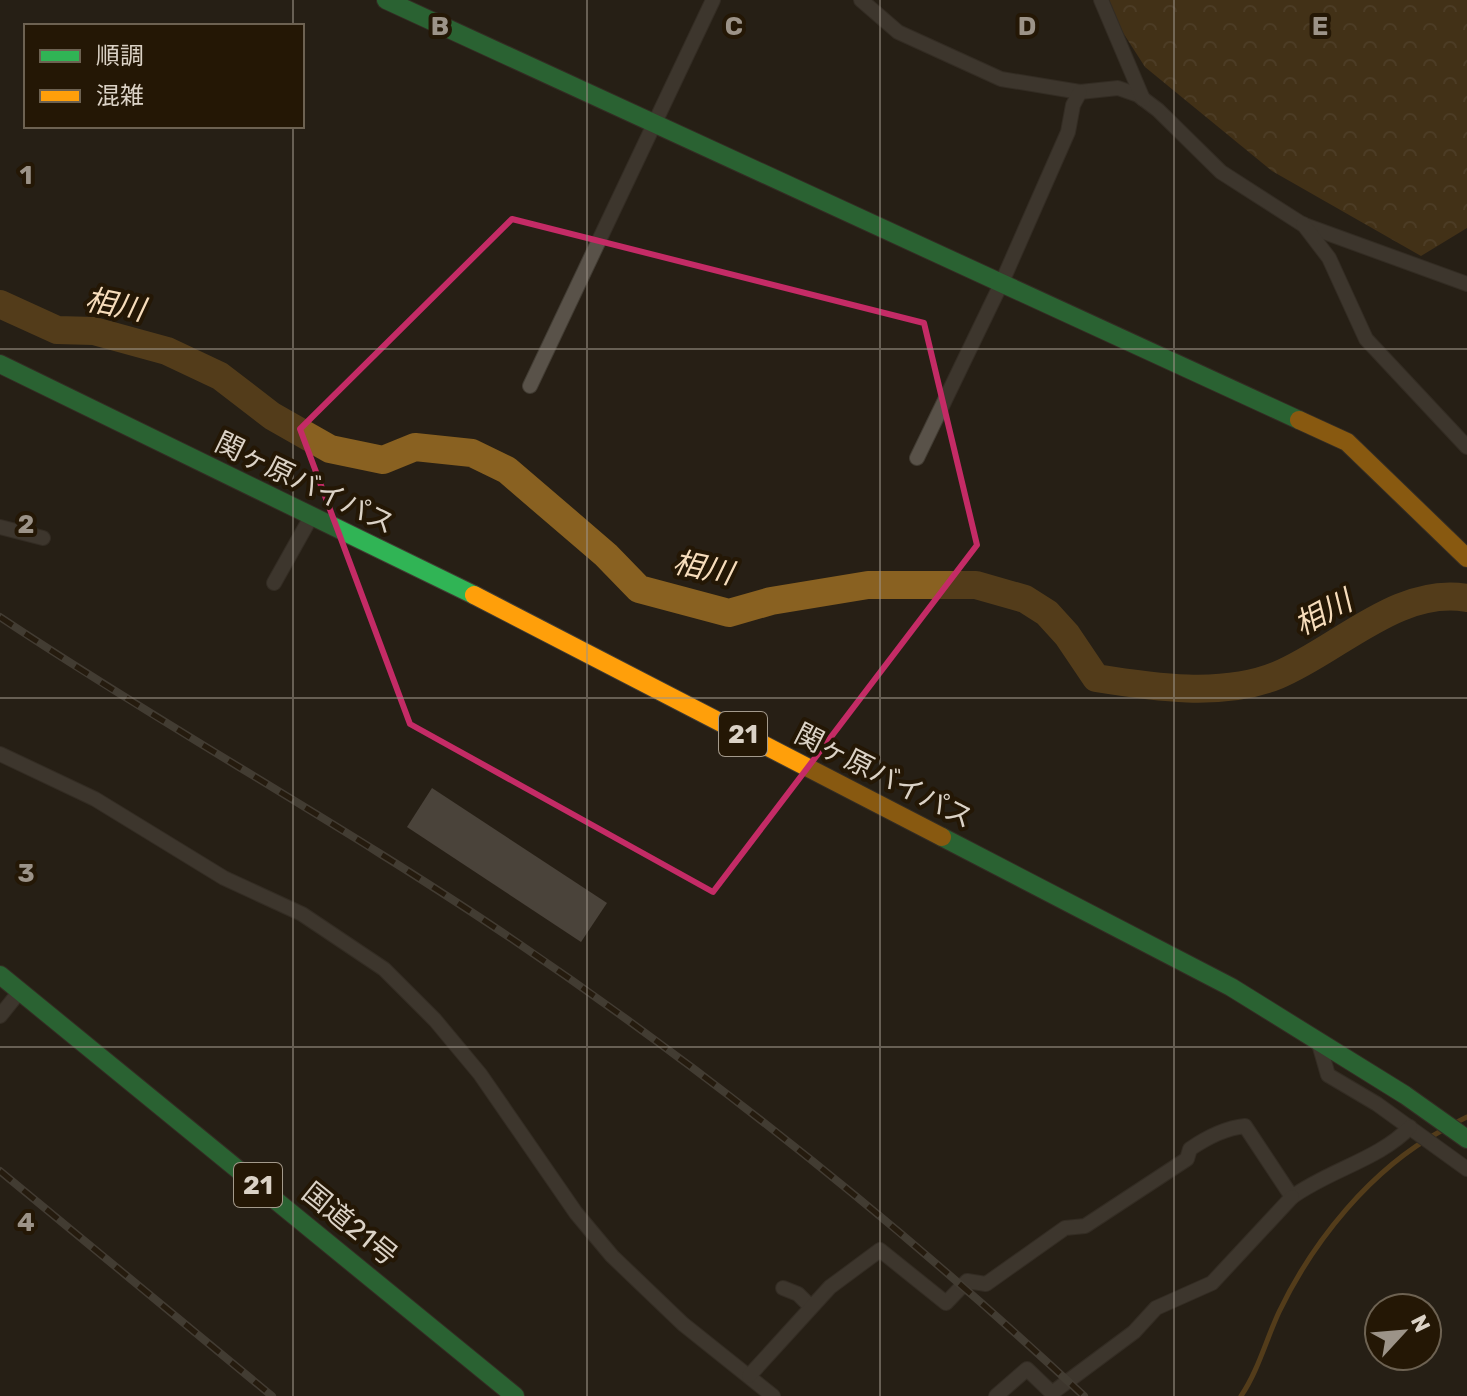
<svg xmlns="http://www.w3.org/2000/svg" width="1467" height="1396" font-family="Rubik,'Noto Sans JP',sans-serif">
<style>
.forest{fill:url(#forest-crowns)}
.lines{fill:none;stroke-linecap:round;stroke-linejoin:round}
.stream{stroke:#896121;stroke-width:5}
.river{stroke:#896121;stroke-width:28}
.building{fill:#766f66}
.street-casing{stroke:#423c33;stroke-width:16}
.fast-casing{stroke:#423c33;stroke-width:20}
.slow-casing{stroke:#423c33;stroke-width:20}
.street{stroke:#595249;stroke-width:14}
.fast{stroke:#30b455;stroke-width:18}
.slow{stroke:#ff9f0a;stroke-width:18}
.rail-casing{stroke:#655f56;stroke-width:8}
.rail{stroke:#241705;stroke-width:5;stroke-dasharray:15;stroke-linecap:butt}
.marked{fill:none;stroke:#c42b66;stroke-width:6;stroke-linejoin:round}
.grid{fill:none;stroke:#9c9388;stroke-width:2;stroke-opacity:0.55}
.labels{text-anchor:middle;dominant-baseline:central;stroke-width:8;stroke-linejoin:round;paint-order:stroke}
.shield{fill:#241705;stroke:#a49a8c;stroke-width:2}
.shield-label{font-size:26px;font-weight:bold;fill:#dbd2c6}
.street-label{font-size:28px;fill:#dbd2c6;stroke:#241705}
.water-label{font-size:30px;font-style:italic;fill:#f6dcbb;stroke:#241705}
.grid-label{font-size:26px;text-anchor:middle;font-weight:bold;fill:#9c9388;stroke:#241705;stroke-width:8;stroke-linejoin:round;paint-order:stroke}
</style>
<defs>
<pattern id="forest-crowns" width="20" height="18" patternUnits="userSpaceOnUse" patternTransform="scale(2)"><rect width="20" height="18" fill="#654719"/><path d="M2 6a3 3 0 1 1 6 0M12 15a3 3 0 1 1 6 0" fill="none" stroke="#7a6139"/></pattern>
</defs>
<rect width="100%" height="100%" fill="#271f15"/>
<polygon class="forest" points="1102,0 1467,0 1467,228 1421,256 1272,171 1145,67"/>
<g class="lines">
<g class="stream">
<polyline points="1457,1122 1467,1117"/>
<path d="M1241 1396C1258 1371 1266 1340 1279 1312 1313 1241 1371 1169 1441 1131"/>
</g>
<path class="river" d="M0 304 57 330 94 331 167 351 220 376 272 416 330 449 383 460 415 447 472 453 507 470 606 555 639 589 729 613 771 601 868 585H976L1025 599 1047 613 1067 635 1096 678C1152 687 1223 698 1278 675 1338 650 1398 586 1467 598"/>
</g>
<polygon class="building" points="432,788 607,903 581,942 407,827"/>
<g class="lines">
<defs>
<g id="street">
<polyline points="861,0 898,32 1001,79 1080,92 1118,88 1138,95 1158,110 1221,172 1302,224 1467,284"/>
<polyline points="1101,0 1143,99"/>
<polyline points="1303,224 1329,258 1366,339 1467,447"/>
<polyline points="530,386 713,0"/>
<polyline points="917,458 1002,282 1068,132 1073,105 1080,92"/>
<polyline points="0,527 43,538"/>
<polyline points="274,583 311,517"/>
<polyline points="0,754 95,799 224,878 302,914 384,969 435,1020 480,1074 576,1213 612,1256 683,1324 773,1396"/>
<polyline points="0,1016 20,991"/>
<polyline points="1319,1044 1328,1075 1377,1104 1467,1169"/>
<polyline points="783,1288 798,1294 811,1307"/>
<path d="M749 1376 830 1287 880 1250 946 1303 967 1281 986 1284 1065 1228 1085 1226 1187 1159 1190 1149C1206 1138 1226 1128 1245 1126L1292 1197C1329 1170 1380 1159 1410 1127"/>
<polyline points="996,1396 1027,1369 1052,1393 1134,1332 1156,1308 1212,1283 1292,1197"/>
</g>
<g id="fast">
<polyline points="386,0 1299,420"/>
<polyline points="0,364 474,595"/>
<polyline points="942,837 1231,987 1405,1095 1467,1139"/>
<polyline points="0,975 515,1396"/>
</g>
<g id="slow">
<polyline points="1299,420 1347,442 1467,558"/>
<polyline points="474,595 942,837"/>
</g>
</defs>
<use href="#street" class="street-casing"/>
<use href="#fast" class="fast-casing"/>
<use href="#slow" class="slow-casing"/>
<use href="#street" class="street"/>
<use href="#fast" class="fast"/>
<use href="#slow" class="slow"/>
<defs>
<g id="rail">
<path d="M0 617C168 729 345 826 512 939 714 1076 906 1230 1084 1396"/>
<polyline points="0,1171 272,1396"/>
</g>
</defs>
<use href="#rail" class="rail-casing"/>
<use href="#rail" class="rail"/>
</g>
<path d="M0 0H1467V1396H0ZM512 219 924 323 977 545 713 892 410 724 300 429Z" fill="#271f15" fill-opacity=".55" fill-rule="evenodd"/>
<path class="marked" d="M512 219 924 323 977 545 713 892 410 724 300 429Z"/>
<path class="grid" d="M293 0V26M587 0V1396M880 0V1396M1174 0V1396M293 126V1396M0 349H1467M0 698H1467M0 1047H1467"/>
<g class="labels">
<g class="shield">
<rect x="719" y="712" width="48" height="44" rx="6"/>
<rect x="234" y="1163" width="48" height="44" rx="6"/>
</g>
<g class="shield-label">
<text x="743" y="734">21</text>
<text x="258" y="1185">21</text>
</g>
<g class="street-label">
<text transform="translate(305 483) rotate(26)">関ヶ原バイパス</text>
<text transform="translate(884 776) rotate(27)">関ヶ原バイパス</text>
<text transform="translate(350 1224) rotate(39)">国道21号</text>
</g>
<g class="water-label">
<text transform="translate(115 305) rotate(11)">相川</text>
<text transform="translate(703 568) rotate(12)">相川</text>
<text transform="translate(1323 613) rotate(-28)">相川</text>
</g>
</g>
<g class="grid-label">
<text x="440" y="35">B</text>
<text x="734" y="35">C</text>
<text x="1027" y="35">D</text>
<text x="1320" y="35">E</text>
<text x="26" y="184">1</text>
<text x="26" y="533">2</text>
<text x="26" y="882">3</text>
<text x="26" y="1231">4</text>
</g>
<rect x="24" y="24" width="280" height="104" fill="#241705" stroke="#6d6252" stroke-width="2"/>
<rect x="40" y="50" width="40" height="12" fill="#30b455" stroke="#6d6252" stroke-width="2"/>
<text x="96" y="64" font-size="24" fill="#dbd2c6">順調</text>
<rect x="40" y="90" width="40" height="12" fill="#ff9f0a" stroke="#6d6252" stroke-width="2"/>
<text x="96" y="104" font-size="24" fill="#dbd2c6">混雑</text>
<g transform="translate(1403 1332) rotate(64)"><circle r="38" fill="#241705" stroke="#6d6252" stroke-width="2"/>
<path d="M0-6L14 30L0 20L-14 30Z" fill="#9c9388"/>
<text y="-12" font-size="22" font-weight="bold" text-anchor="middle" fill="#dbd2c6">N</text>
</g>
</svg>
